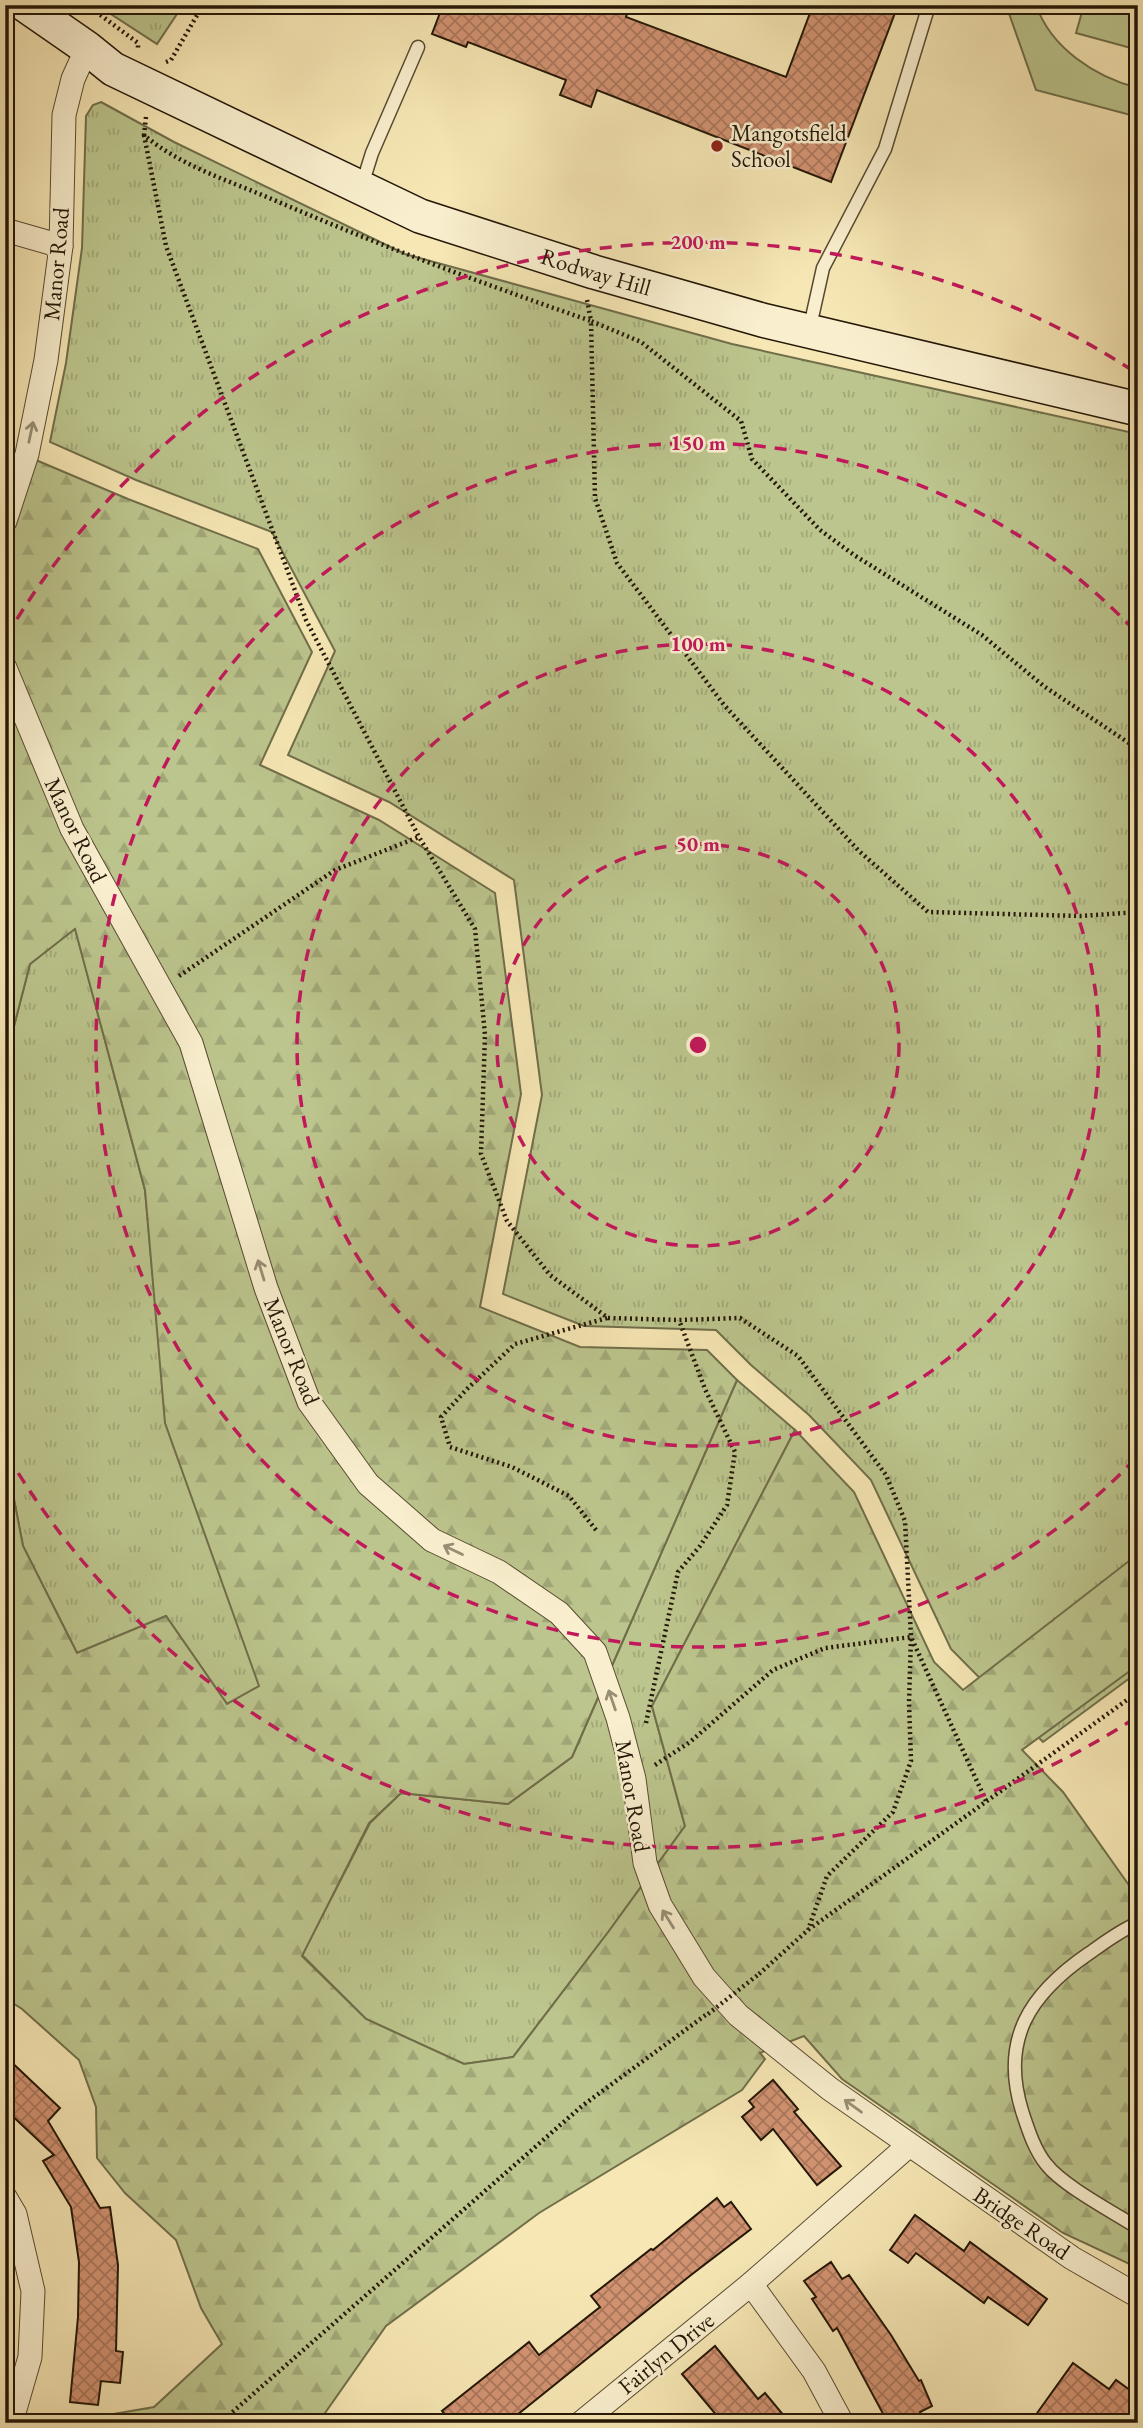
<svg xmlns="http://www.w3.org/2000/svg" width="1143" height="2428" font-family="'EB Garamond',serif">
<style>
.grass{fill:url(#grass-tufts);stroke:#706e4a;stroke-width:2}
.forest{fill:url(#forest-firs);stroke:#706e4a;stroke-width:2}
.pitch{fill:#bcc58d;stroke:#706e4a;stroke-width:2}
.building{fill:url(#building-cross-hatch);stroke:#241707;stroke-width:2}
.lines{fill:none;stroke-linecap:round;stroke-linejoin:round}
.lane-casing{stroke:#584b32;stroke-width:15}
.street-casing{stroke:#584b32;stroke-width:25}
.secondary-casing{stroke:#241707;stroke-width:36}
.path{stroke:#241707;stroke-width:4.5;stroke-dasharray:2 3.5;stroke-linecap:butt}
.lane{stroke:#f9efce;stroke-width:12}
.street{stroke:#f9efce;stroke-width:23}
.secondary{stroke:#f9efce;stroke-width:33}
.path-bridge{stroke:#241707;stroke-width:4.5;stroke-dasharray:2 3.5;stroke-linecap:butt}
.oneway{stroke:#998e74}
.ring{fill:none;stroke:#c2185b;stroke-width:3.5;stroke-dasharray:12 9}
.poi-dot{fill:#8f2418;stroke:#f9efce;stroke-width:2.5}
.labels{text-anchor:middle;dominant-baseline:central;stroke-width:5;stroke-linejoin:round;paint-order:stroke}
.poi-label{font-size:23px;fill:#241707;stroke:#f9efce;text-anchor:start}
.street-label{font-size:23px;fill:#241707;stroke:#f9efce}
.centre{fill:#c2185b;stroke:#f9efce;stroke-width:3.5}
.ring-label{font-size:21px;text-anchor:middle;font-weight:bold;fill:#c2185b;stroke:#f9efce;stroke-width:5;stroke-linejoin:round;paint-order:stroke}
</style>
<defs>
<pattern id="grass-tufts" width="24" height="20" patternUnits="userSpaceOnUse" patternTransform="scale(1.75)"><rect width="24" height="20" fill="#bcc58d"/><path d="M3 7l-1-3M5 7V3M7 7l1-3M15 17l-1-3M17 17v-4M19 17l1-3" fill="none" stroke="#a1a878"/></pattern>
<pattern id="forest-firs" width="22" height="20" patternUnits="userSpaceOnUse" patternTransform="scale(1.75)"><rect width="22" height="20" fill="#bcc58d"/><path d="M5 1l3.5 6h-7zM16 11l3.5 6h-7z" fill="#a1a878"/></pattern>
<pattern id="building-cross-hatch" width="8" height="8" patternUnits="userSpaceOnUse" patternTransform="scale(1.75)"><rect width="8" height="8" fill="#d29372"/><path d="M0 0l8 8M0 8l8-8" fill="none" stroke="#aa775c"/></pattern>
</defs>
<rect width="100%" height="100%" fill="#f6e7b4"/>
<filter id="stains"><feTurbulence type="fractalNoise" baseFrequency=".00286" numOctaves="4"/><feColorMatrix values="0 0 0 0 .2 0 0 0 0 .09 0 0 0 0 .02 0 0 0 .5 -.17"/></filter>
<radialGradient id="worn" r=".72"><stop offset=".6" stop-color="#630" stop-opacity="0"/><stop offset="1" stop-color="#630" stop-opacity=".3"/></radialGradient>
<g class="grass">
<polygon points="97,5 183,5 157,44"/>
<polygon points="101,102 174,142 405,254 732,344 1138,434 1138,1672 1043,1742 951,1649 871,1480 809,1415 751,1365 716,1330 584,1326 503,1294 542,1095 514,880 389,802 288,755 335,651 272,532 136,480 50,442 66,363 82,248 86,116 93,105"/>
<polygon points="75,928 145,1190 166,1423 260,1686 227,1704 166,1616 77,1653 23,1546 5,1453 5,1061 30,964"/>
<polygon points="737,1380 795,1430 652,1706 685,1826 609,1931 513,2057 464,2064 366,2019 302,1955 370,1823 401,1793 508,1804 572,1757"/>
</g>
<polygon class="forest" points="5,447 128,499 258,549 312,652 260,765 379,820 495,893 521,1094 480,1307 580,1347 707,1350 737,1380 572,1757 508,1804 401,1793 369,1823 302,1956 366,2019 464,2064 513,2057 609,1931 685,1826 652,1706 795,1430 854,1492 934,1662 963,1690 1138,1554 1138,1665 1022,1750 1063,1792 1138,1898 1138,2268 1063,2233 842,2079 804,2036 760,2053 765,2059 742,2090 539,2213 386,2326 318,2423 76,2423 79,2420 154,2407 222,2344 201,2308 176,2240 125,2193 97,2158 96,2107 79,2060 22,2009 5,1998 5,1453 23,1546 77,1653 166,1616 227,1704 259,1686 165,1423 145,1190 75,929 30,964 5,1061"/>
<g class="pitch">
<path d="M1006 5H1036C1051 48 1095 77 1138 88V117L1036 90Z"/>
<polygon points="1084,5 1138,5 1138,50 1076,33"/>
</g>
<g class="building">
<polygon points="443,5 630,5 626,17 786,77 813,5 898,5 831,182 597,90 591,107 560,95 566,80 468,42 466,47 432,34"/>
<polygon points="5,2056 60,2108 48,2121 100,2208 110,2207 118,2265 116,2351 123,2352 120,2383 101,2381 98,2405 70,2402 78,2317 79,2262 71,2207 43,2161 54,2155 5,2109"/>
<polygon points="773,2080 798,2109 794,2112 841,2166 817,2185 773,2129 761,2140 742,2117 754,2107 749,2101"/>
<polygon points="717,2198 724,2207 731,2202 751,2229 691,2275 507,2423 452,2423 442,2411 529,2342 539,2355 600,2307 591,2296 651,2249 653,2250"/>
<polygon points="915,2215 964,2251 970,2242 1047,2299 1028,2325 988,2297 984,2303 916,2253 908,2263 890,2250"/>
<polygon points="831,2262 842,2279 849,2275 891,2335 919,2381 921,2380 932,2406 920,2412 924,2423 888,2423 837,2328 833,2331 812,2299 816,2297 804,2281"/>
<polygon points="715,2346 758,2399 765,2393 790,2423 723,2423 682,2374"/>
<polygon points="1073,2363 1109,2389 1116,2380 1138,2396 1138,2413 1131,2423 1030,2423"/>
</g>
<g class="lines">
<defs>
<g id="lane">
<polyline points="362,185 372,153 418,47"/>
<polyline points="809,331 823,268 885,149 929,5"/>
<path d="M1138 1923C1119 1931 1104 1943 1088 1954 1030 1994 1000 2039 1022 2111 1028 2129 1034 2149 1046 2164 1063 2186 1113 2212 1138 2228"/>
</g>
<g id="street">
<polyline points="5,230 61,246"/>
<polyline points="5,521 27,454 46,360 61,246 64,115 73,79 87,48"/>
<polyline points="5,668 72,829 191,1043 266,1288 309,1402 368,1484 432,1540 499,1572 559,1613 595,1652 618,1718 634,1779 645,1863 660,1905 704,1977 738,2015 830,2089 1072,2258 1138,2296"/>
<polyline points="5,2197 15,2214 33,2291 30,2357 15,2409 8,2423"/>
<polyline points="751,2284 814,2371 842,2423"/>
<polyline points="581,2423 751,2284 908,2146"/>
</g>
<g id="secondary">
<path id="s1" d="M25 5 87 48 113 69 420 216 594 272 762 320 1138 409"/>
</g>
</defs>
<use href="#lane" class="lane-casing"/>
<use href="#street" class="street-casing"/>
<use href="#secondary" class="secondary-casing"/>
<g class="path">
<polyline points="87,5 138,43 138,48"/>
<polyline points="166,62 171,60 203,5"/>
<path d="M146 117 144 135C178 164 226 180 267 197 373 243 481 283 591 321L595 498 617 563 724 705 859 851 928 912 1081 916 1138 912"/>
<polyline points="144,135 166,246 306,620 419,837 475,929 485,1035 481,1154 507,1221 550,1275 608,1318 679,1320 740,1318 798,1356 886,1475 905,1521 911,1637 909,1703 911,1761 893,1812 827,1876 808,1930"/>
<polyline points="587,300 591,321 641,342 741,421 752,459 820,530 854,555 982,635 1045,687 1138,749"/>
<polyline points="179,976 335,870 419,837"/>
<polyline points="596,1530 569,1496 512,1467 450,1447 441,1417 467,1389 515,1344 607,1318"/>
<polyline points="646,1723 678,1572 700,1546 727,1505 735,1452 705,1389 679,1320"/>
<polyline points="655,1765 690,1742 773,1670 825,1648 911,1637 986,1801"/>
<polyline points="759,1974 808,1930 1138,1692"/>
<polyline points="220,2423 582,2106 707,2014"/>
</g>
<use href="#lane" class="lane"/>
<use href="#street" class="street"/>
<use href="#secondary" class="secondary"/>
<polyline class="path-bridge" points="708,2014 759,1974"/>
</g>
<defs><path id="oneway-shaft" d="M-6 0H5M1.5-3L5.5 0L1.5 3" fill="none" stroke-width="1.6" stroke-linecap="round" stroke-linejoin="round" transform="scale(1.75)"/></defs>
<g class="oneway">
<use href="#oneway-shaft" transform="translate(31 432) rotate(-78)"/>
<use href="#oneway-shaft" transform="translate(261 1270) rotate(-107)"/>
<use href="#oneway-shaft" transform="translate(453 1550) rotate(-154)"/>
<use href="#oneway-shaft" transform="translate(612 1700) rotate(-109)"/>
<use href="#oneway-shaft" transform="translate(668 1919) rotate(-122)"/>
<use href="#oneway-shaft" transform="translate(853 2106) rotate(-144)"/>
</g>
<g class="ring">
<circle cx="698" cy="1045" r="201"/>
<circle cx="698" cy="1045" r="401"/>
<path d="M1135 1459A602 602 0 1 1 1135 631"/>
<path d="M1135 1718A803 803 0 0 1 6 1453M6 637A803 803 0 0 1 1135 372"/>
</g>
<circle class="poi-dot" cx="717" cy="146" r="7"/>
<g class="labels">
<g class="poi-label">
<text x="731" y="133">Mangotsfield<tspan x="731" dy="26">School</tspan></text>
</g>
<g class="street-label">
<text transform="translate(56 264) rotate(-85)">Manor Road</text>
<text stroke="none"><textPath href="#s1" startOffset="634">Rodway Hill</textPath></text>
<text transform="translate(76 830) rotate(64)">Manor Road</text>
<text transform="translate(292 1351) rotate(68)">Manor Road</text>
<text transform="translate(633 1796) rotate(80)">Manor Road</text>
<text transform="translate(1022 2223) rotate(34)">Bridge Road</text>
<text transform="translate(666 2353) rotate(-39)">Fairlyn Drive</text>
</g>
</g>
<circle cx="698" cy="1045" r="10" class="centre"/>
<g class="ring-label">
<text x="698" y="249">200 m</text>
<text x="698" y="450">150 m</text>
<text x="698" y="651">100 m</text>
<text x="698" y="851">50 m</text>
</g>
<rect width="1143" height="2428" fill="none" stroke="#f6e7b4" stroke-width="28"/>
<rect x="7" y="7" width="1129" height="2414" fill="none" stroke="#241707" stroke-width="3.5"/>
<rect x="14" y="14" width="1115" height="2400" fill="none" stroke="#241707" stroke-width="2"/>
<rect width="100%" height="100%" filter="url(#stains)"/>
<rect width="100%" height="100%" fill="url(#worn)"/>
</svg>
